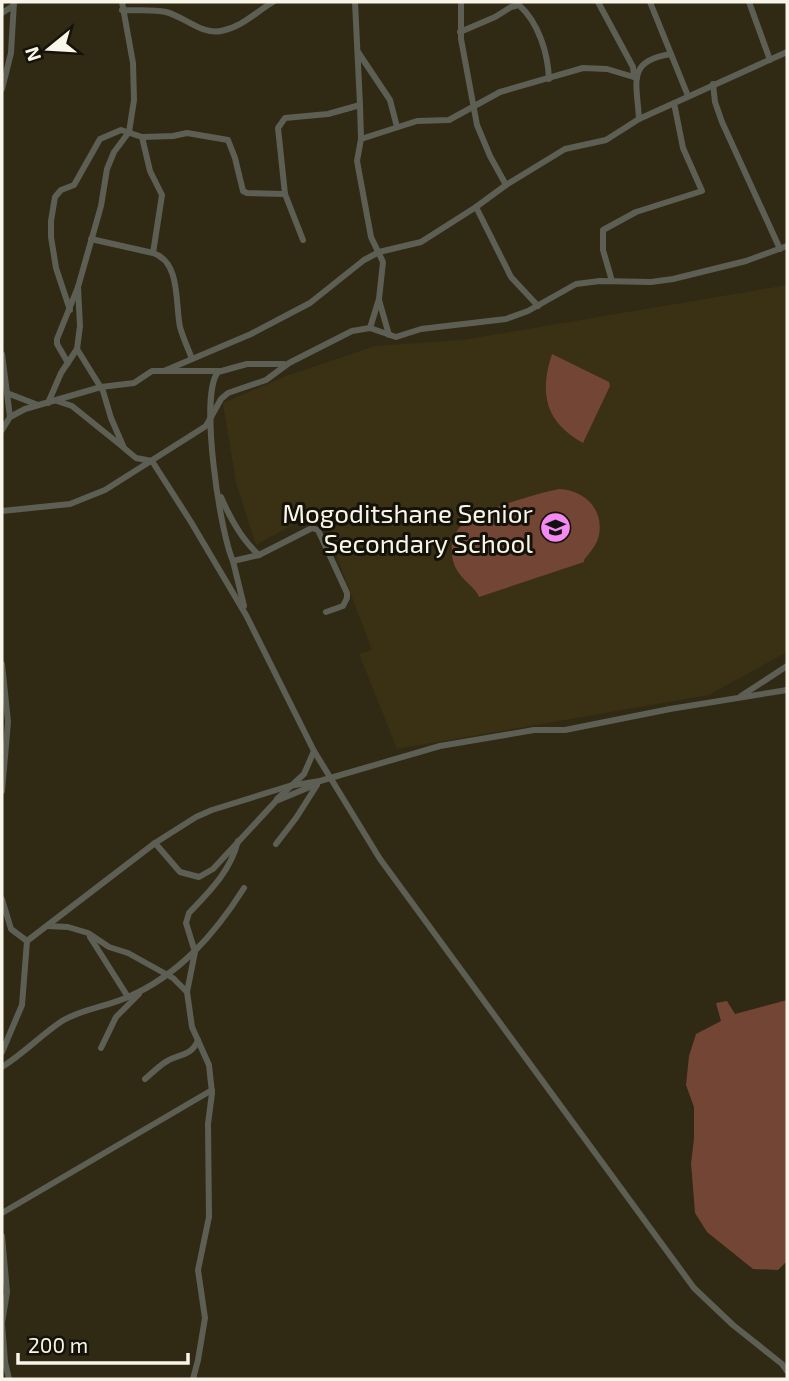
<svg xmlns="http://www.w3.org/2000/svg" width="789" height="1381" font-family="'Exo 2',sans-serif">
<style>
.built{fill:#3a3014}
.green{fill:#734535}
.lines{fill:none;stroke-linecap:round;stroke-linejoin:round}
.minor{stroke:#5d5e54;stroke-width:6}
.labels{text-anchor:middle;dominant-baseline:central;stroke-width:6;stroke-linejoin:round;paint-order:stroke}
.poi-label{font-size:26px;fill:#f9f5e8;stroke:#151209;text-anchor:end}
</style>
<rect width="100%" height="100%" fill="#302914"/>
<polygon class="built" points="787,285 787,652 709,695 397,749 359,654 372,650 319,510 256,545 236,483 223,403 286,376 375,346 462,340"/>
<g class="green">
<path d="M552 354 609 382 610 386 583 443C545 422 539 393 552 354Z"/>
<path d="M559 489C584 490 604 509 599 535 597 545 590 552 584 560V562L479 597C475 586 460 580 454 564 450 552 451 538 459 528 471 512 539 493 559 489Z"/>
<polygon points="787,1000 787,1261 778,1270 753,1269 707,1232 695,1213 691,1163 694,1139 694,1107 686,1085 689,1056 696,1034 721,1021 716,1003 727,1001 735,1014"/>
</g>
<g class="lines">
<g class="minor">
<polyline points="355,2 360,105 361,139 357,161 371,237 383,262 379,299 370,328"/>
<polyline points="461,2 461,39 477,125 490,156 506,185"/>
<polyline points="598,2 633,67 634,77"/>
<polyline points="650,2 688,96"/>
<polyline points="749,2 770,60"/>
<path d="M122 10C137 11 152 9 166 12 185 17 202 35 221 31 242 27 256 12 273 2"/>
<polyline points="2,13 13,6"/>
<path d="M460 32 495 17 511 7 519 5C539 23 548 54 549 79"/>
<polyline points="358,52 390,100 397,127"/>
<polyline points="713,84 715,102 722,122 780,249"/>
<polyline points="2,89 11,53 14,2"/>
<path d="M639 119C637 82 626 61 671 54"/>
<polyline points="142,137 150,171 162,195 153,253"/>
<polyline points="361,139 417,121 449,120 500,92 583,68 607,69 637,78"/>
<polyline points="476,207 511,277 538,306"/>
<path d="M91 239 153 253C181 262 175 303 180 327 183 338 188 348 192 359"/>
<polyline points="303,240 285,194 278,128 285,118 328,114 360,105"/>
<polyline points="612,281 603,250 603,230 636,212 702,191 683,148 674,103"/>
<polyline points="78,287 80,326 77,349 103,391 111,418 124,448 136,458 152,461 191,522 246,615 314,751 380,859 694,1288 733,1325 782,1364 787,1371"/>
<polyline points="379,300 389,335"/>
<polyline points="70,310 56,268 51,237 51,221 55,197 61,190 74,185 100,139 121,130 142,137 173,136 187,133 228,140 235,158 243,191 247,193 285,194"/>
<polyline points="2,354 10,417"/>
<polyline points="68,363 57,344 57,339 78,287 101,206 107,169 114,152 129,132 134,100 133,63 122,2"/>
<polyline points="164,371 251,334 310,303 364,260 379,252 421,242 476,207 506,185 565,149 606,140 639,119 787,52"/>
<polyline points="7,393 38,405"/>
<polyline points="57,401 72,406 123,447"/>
<polyline points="48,403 61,373 77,349"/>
<polyline points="2,430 10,417 25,409 101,387 134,383 152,371 219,371"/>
<path d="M221 497C230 518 243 541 259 555"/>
<polyline points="2,511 70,504 105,490 206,426 221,399 228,393 266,380 289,363 352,331 370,328 396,337 421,329 506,319 528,311 576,284 600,281 651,282 673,279 746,261 787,246"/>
<path d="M233 561C220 533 199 395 218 372L247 364H284"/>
<polyline points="244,606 233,561 259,555 312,528 318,530 347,593 347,598 343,606 326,612"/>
<polyline points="2,664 8,722 2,791"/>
<polyline points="741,696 787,666"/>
<polyline points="277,799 304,774 314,751"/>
<polyline points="155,843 180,872 199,877 213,869 276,801 317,784"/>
<polyline points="276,844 296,818 317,785"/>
<polyline points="2,899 11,929 27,941"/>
<polyline points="47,926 68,927 88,933 109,947 128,953 173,978 187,992"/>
<polyline points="90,937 128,997"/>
<polyline points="101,1048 116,1017 139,994"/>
<polyline points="2,1052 22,1005 27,941 155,843 196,817 212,810 289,786 320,781 440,746 534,730 565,730 670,709 787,690"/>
<path d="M2 1067C23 1054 41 1035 62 1021 82 1009 106 1007 128 997 179 975 215 934 244 888"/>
<path d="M145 1079C151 1074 157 1068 164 1063 176 1054 192 1057 198 1040"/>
<polyline points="2,1213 212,1090"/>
<polyline points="2,1236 7,1292 2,1323 5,1362 9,1379"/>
<path d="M193 1379 198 1360 205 1318 198 1270 209 1217 208 1124 212 1093 209 1065 192 1027 187 992 195 952 186 923 189 913C210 891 230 872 238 841"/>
</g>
</g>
<defs>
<symbol id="school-disc" viewBox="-11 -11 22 22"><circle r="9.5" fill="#f389f1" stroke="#151209"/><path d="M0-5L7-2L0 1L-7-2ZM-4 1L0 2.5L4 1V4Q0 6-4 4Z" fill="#111"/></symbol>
</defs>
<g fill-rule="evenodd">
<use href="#school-disc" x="538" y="510" width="35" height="35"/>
</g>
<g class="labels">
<g class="poi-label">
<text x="533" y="512">Mogoditshane Senior<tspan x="533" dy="30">Secondary School</tspan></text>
</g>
</g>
<rect width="789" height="1381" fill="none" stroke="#f9f5e8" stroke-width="7"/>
<g transform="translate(49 49) rotate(252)" stroke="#151209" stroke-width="5" paint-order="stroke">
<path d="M0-5L12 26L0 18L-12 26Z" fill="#f9f5e8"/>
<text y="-10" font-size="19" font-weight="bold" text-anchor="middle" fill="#f9f5e8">N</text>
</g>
<path d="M18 1353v10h170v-10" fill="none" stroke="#f9f5e8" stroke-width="3.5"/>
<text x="28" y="1353" font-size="21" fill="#f9f5e8" stroke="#151209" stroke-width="5" paint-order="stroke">200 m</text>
</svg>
